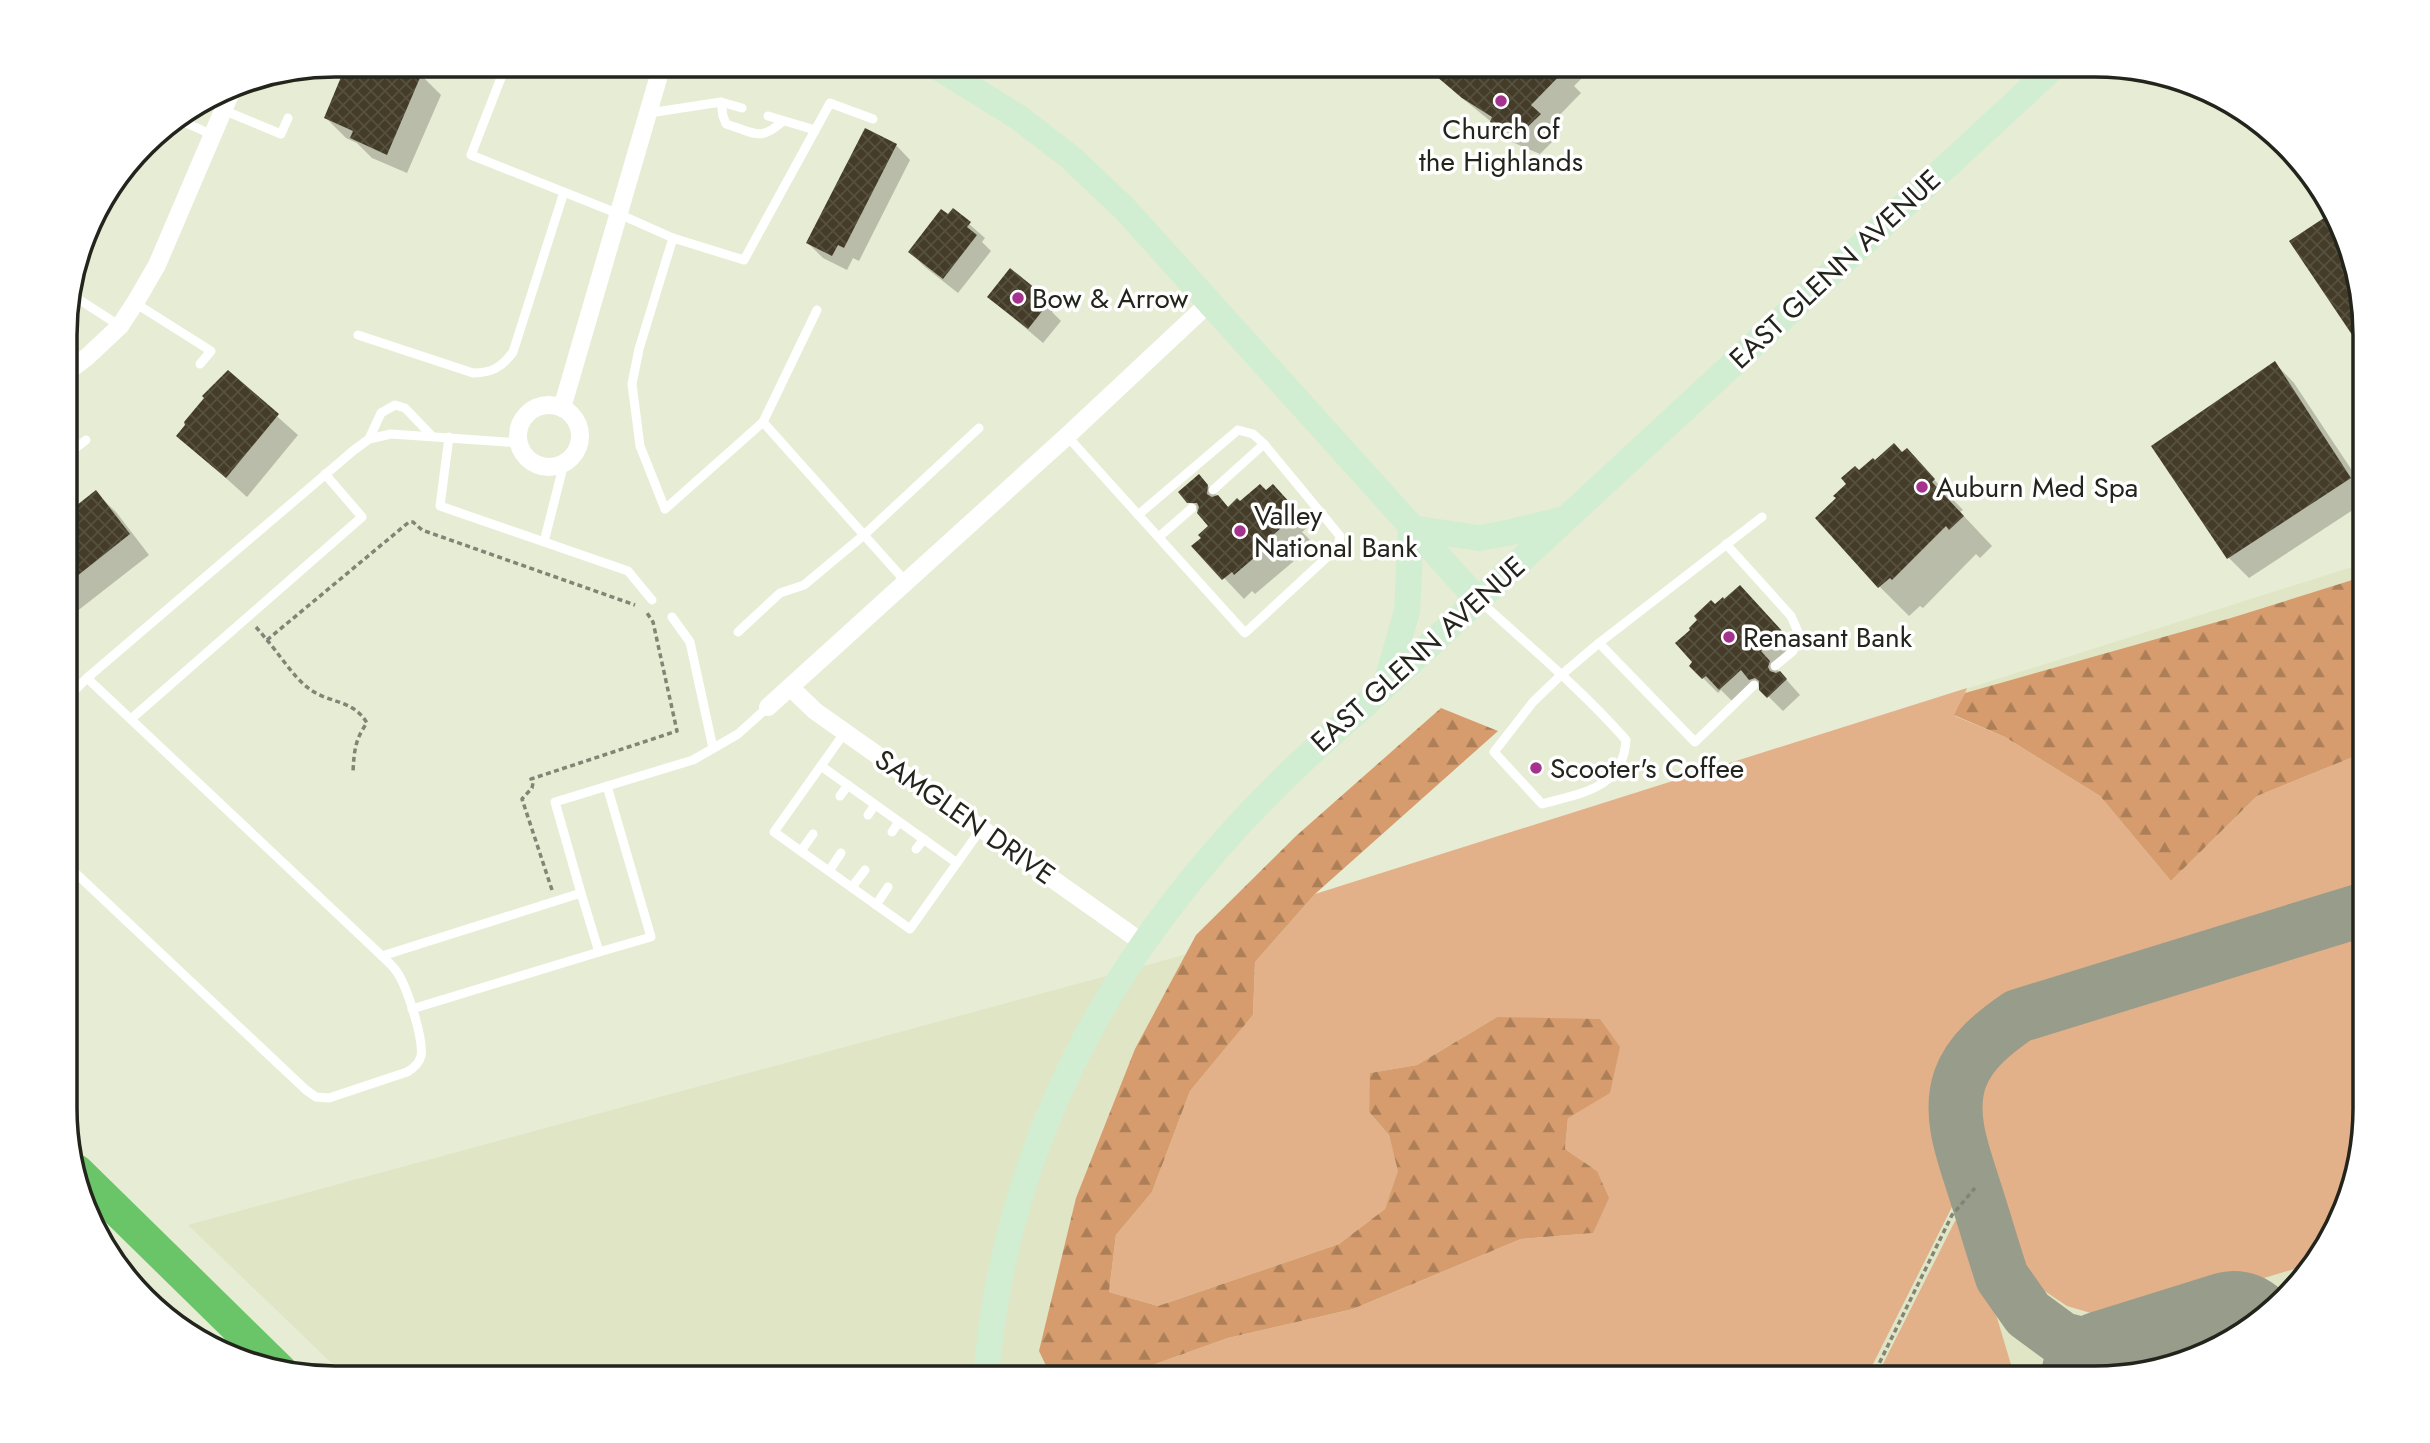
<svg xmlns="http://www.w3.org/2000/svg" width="2430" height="1443" font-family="Jost,sans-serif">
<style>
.built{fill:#dfe5c5}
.grass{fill:#e2b18a}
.forest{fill:url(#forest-firs)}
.shadow{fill:#0003}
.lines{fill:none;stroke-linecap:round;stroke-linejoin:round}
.taxiway{stroke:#989c8a;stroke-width:54}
.runway{stroke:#989c8a;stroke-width:136}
.building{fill:url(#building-cross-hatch)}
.path{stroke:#828575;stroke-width:3.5;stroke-dasharray:5 3.5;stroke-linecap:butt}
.lane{stroke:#fff;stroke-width:9}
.street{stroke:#fff;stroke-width:18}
.secondary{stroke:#d2eed2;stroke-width:26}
.highway{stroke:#69c568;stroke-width:33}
.poi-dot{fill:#a4338e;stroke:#fff;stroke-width:2.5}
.labels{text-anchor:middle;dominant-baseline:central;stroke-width:7;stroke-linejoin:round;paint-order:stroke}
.poi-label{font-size:28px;fill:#23251c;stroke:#fff;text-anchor:start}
.street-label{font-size:28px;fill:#23251c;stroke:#fff}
.rim{fill:none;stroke:#23251c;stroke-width:3.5}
</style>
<defs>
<pattern id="forest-firs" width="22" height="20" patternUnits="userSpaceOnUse" patternTransform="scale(1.75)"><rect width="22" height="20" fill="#d69c6d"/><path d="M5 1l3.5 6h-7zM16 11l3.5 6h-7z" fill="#ad7f59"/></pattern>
<pattern id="building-cross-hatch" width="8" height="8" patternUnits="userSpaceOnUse" patternTransform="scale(1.75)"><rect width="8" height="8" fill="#443c29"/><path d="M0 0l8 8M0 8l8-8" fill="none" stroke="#56503f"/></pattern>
</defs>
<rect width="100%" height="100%" fill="#e7ecd4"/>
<polygon class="built" points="2365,563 2365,1125 2329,1244 2286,1299 2231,1342 2112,1378 347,1378 188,1225 1232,942 1260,912"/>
<g class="grass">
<path d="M1967 688 1955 716 2005 737 2100 796 2171 881 2257 796 2353 757H2365V891L2037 991C2022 997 2006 1002 1992 1011 1958 1034 1935 1084 1940 1125 1943 1147 1953 1171 1959 1193L1866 1378H1126L1130 1373 1228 1338 1353 1309 1521 1239 1592 1233 1597 1171 1565 1149 1568 1118 1497 1017 1417 1065 1371 1073 1369 1112 1389 1135 1399 1171 1385 1209 1339 1244 1158 1306 1109 1292 1116 1235 1152 1192 1190 1091 1253 1015 1255 962 1315 894Z"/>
<polygon points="2365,925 2365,1125 2329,1244 2314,1263 2138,1316 2101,1316 2067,1306 2037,1286 2012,1257 1975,1136 1974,1103 1984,1072 2004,1045 2032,1027"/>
<polygon points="1967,1217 2015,1378 1876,1378 1955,1221"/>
</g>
<g class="forest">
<polygon points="2365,576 2365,757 2353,757 2257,796 2171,881 2100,796 2005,737 1954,715 1965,693 2231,618"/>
<polygon points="1441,708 1498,731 1315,894 1255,962 1253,1015 1190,1091 1152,1192 1116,1235 1109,1292 1158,1306 1339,1244 1385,1209 1398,1171 1389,1135 1369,1112 1370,1073 1417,1065 1497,1017 1600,1019 1620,1047 1610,1093 1568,1118 1565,1149 1597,1171 1609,1198 1593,1233 1521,1239 1353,1309 1228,1338 1130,1373 1126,1378 1052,1378 1039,1351 1076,1198 1135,1049 1196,935 1296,836"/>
</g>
<g class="shadow">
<polygon points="348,65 397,65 421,75 441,95 407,173 372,158 357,143 346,138 326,118"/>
<polygon points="1429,65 1595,65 1574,86 1581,93 1550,125 1559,135 1540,154 1512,142 1494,124 1457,94"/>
<polygon points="896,145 910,160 859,261 853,258 847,270 823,258 808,243"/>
<polygon points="953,210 985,238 982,242 991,251 958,293 925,267 910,252"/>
<polygon points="1040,294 1055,309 1052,312 1061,321 1043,343 989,297"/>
<polygon points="2275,363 2294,383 2365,490 2365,502 2249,578 2229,558"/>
<polygon points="228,373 298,435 247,497 179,436"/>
<polygon points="1907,451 1963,510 1960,512 1992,546 1980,558 1976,554 1923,608 1920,606 1909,616 1880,587 1838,498 1859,473 1875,463 1903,454"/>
<polygon points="1199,477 1229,508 1266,493 1273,486 1310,525 1302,532 1310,540 1290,556 1294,561 1255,594 1252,591 1244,599 1194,546 1203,539 1211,526 1189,501"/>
<polygon points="96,493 116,512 149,555 67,619 67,515"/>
<polygon points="1755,602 1796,647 1775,667 1800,695 1783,711 1756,684 1735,704 1721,690 1718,693 1691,666 1715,606"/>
</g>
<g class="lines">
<path class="taxiway" d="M2157 1363 2062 1339 2028 1314 2002 1277C1993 1250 1985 1222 1976 1194 1965 1158 1947 1117 1960 1079 1970 1051 1995 1032 2018 1016L2365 909"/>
<polyline class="runway" points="2109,1378 2234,1339"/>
</g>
<g class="building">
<polygon points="346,65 402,65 422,73 387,155 350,138 353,131 324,118"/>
<polygon points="1423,65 1570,65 1531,105 1541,114 1519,135 1490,122 1492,117 1462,98"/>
<polygon points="865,128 897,144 844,248 838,245 832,256 806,243"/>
<polygon points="953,208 971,222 967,227 977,235 943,279 908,252 941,209 948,214"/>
<polygon points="2333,212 2365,317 2365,354 2289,241"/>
<polygon points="1010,268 1041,293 1037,297 1047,305 1028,329 987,297"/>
<polygon points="2275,361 2351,478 2227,559 2151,446"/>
<polygon points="228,370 279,414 226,478 176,436 185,425 184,422 204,398 202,396"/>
<polygon points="1894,443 1902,452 1907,448 1935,479 1932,482 1964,516 1949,530 1946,526 1892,580 1890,578 1878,588 1815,518 1836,498 1833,496 1846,484 1841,478 1855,466 1859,470 1873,458 1875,460"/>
<polygon points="1199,474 1208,485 1207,494 1212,497 1218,495 1228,507 1237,498 1240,501 1260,484 1266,490 1273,484 1291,504 1284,511 1291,519 1272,536 1275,540 1234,575 1232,572 1222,580 1191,546 1201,538 1198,535 1208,526 1197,513 1199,507 1197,503 1187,503 1178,492"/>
<polygon points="96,490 130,534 67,584 67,513"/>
<polygon points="1740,585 1782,631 1761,651 1770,661 1768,667 1770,671 1776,673 1780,671 1787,679 1767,698 1759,690 1759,681 1755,678 1749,680 1741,670 1719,690 1706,676 1702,679 1689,666 1692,662 1675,643 1690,630 1689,628 1697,620 1694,616 1711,600 1715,604 1723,597 1724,599"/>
</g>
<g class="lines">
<g class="path">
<polyline points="256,627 267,640 409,522 413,522 422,530 635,605"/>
<path d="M267 640C279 654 293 676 307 687 327 704 352 698 367 723 355 739 354 752 353 772"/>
<polyline points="552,890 522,799 532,788 533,783 531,779 677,731 653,622 647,613"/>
<polyline points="1872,1378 1952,1215 1975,1188"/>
</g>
<g class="lane">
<polyline points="506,65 471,155 619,214 673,238 744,260 830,103 873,119"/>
<path d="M721 102 723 116 726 124C755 133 760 142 783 121"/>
<polyline points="223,110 281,134 288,118"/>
<polyline points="649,113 721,102 742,108"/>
<polyline points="768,116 815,130"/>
<polyline points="179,120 213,135"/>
<polyline points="673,238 639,349 632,384 640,446 665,509 763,422"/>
<polyline points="69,293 120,326"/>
<polyline points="135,303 211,351 200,364"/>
<polyline points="817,310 763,422 906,582"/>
<path d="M358 335 473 373C492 373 502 367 513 352L564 192"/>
<polyline points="1067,436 1245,633 1338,547 1340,536 1264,444 1253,434 1238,430 1138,515"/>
<polyline points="449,437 440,506 628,571 652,600"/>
<polyline points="369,439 381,413 395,405 405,408 431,435"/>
<polyline points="67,455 86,440"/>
<polyline points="1213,490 1264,444"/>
<polyline points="1160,536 1192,508"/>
<polyline points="544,542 564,463"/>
<polyline points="1726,544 1791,616 1799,634 1793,651 1775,666"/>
<path d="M1481 602C1530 647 1582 690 1626 740 1623 789 1581 793 1542 804L1494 752 1533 702 1560 676 1599 643 1762 517"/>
<polyline points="672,617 690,642 713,748"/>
<polyline points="738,632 780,593 804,585 864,535 979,428"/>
<polyline points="1599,643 1695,742 1754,685"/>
<polyline points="87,678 382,956"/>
<polyline points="67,698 87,678 354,450 369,439 391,434 520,443"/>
<polyline points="131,719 362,517 325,474"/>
<polyline points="845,732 774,832 910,929 981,829"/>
<polyline points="821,766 957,863"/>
<polyline points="840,796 848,785"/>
<polyline points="868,815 875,805"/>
<polyline points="892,832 899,822"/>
<polyline points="916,849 924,839"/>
<polyline points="801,851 813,834"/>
<path d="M67 865 306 1090 316 1097 329 1098 407 1072C414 1068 419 1064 421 1056 424 1039 407 987 397 972 393 966 387 961 382 956L581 893 555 802 693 760 738 734 768 707"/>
<polyline points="829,871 841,853"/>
<polyline points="852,887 865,870"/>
<polyline points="876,905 888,887"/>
<polyline points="599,952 651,937 607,786"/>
<polyline points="412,1009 599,952 581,893"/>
</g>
<g class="street">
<polyline points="67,372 87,357 120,326 135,303 157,265 234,85"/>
<circle cx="549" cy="436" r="31"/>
<polyline points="562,408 662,65"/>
<polyline points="790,687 815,711 1143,943"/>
<polyline points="768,707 1067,436 1209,303"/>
</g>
<g class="secondary">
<polyline points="934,65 1018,117 1070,157 1124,208 1477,599"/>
<polyline points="1411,528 1479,538 1507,533 1561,520"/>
<polyline points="1386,684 1407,611 1411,528"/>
<path d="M986 1378C1008 1103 1151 887 1357 712L2056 65"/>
</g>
<polyline class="highway" points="77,1171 281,1371"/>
</g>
<g class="poi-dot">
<circle cx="1501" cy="101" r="7"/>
<circle cx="1018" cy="298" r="7"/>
<circle cx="1922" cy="487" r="7"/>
<circle cx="1240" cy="531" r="7"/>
<circle cx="1729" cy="637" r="7"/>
<circle cx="1536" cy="768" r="7"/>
</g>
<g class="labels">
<g class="poi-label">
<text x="1501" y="129" text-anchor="middle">Church of<tspan x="1501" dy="32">the Highlands</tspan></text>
<text x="1032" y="298">Bow &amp; Arrow</text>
<text x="1936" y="487">Auburn Med Spa</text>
<text x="1254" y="515">Valley<tspan x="1254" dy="32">National Bank</tspan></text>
<text x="1743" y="637">Renasant Bank</text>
<text x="1550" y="768">Scooter's Coffee</text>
</g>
<g class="street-label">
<text transform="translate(1835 269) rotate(-43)">EAST GLENN AVENUE</text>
<text transform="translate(1418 654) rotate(-42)">EAST GLENN AVENUE</text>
<text transform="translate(965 817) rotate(35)">SAMGLEN DRIVE</text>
</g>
</g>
<path d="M0 0H2430V1443H0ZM335 77H2095A258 258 0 0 1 2353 335V1108A258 258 0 0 1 2095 1366H335A258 258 0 0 1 77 1108V335A258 258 0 0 1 335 77Z" fill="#fff" fill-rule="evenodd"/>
<path class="rim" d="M335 77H2095A258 258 0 0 1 2353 335V1108A258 258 0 0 1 2095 1366H335A258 258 0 0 1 77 1108V335A258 258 0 0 1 335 77Z"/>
</svg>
